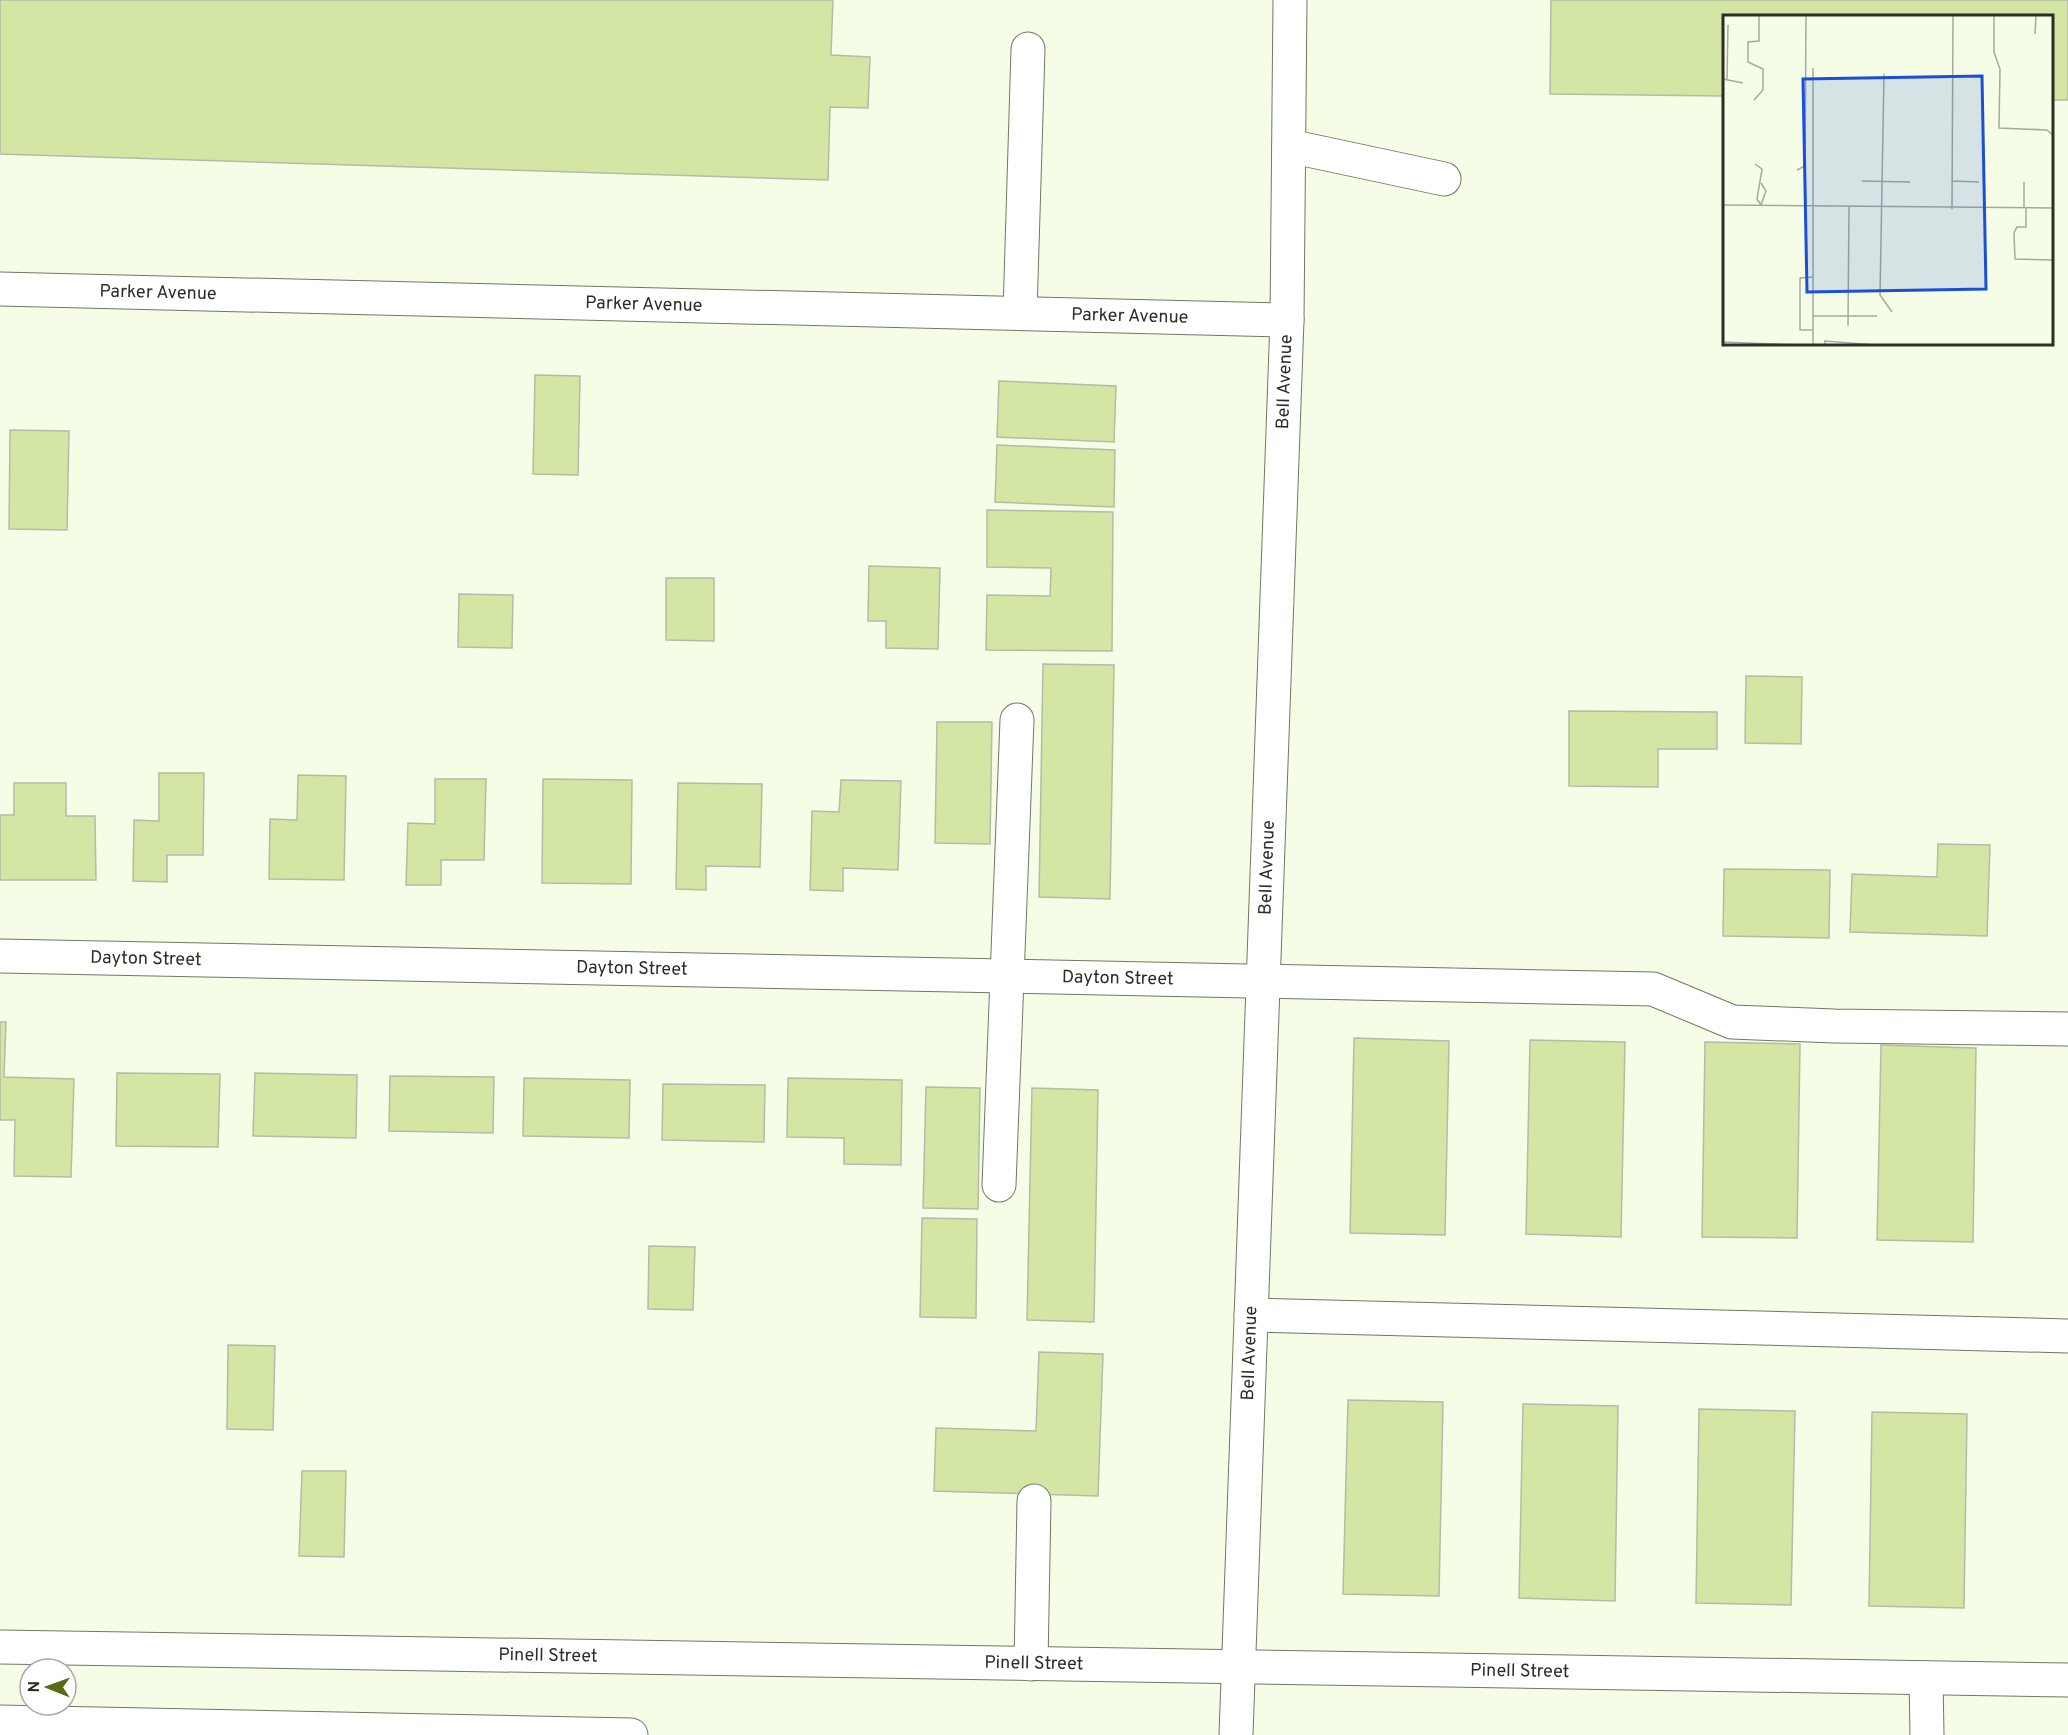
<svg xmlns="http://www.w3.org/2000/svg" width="2068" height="1735" font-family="Overpass,sans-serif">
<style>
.building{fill:#d3e6a3;stroke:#b5bba7;stroke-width:1.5}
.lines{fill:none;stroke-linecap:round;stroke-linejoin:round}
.minor-casing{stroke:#717764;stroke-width:35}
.major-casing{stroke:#717764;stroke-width:35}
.minor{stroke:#fff;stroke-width:33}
.major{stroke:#fff;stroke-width:33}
.labels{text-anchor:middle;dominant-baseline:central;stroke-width:5;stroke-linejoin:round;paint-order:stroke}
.street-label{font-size:18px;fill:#2b2e26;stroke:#fff}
.inset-road{fill:none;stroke:#a5aa9a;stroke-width:1.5}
.view{fill:#1d4ed8;fill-opacity:0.15;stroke:#1d4ed8;stroke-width:3}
.inset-edge{fill:none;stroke:#2b2e26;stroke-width:3}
</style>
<rect width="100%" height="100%" fill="#f6fde7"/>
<g class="building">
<polygon points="0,0 833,0 831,55 870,57 868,108 830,107 828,180 0,154"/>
<polygon points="1551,0 2068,0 2068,100 2052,100 2052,16 1724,16 1724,96 1550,94"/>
<polygon points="535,375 580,376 578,475 533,474"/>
<polygon points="999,381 1116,386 1114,442 997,437"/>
<polygon points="10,430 69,431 67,530 9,529"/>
<polygon points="997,445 1115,450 1114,507 995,502"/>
<polygon points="987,510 1113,512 1112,651 986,650 987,595 1050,596 1051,568 987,567"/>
<polygon points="869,566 940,568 938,649 886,648 886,621 868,621"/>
<polygon points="666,578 714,578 714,641 666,640"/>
<polygon points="459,594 513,595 512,648 458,647"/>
<polygon points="1043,664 1114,665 1110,899 1039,897"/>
<polygon points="1746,676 1802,677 1801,744 1745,743"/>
<polygon points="1569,711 1717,712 1717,749 1658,749 1658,787 1569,786"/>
<polygon points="937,722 992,722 990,844 935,843"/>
<polygon points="159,773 204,773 203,855 167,855 167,882 133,881 134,820 159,821"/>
<polygon points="298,775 346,776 344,880 269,879 270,819 297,820"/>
<polygon points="435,779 486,779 484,860 441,860 441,885 406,885 408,823 435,824"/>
<polygon points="543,779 632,780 631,884 542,883"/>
<polygon points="841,780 901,781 898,870 843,868 843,891 810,890 812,811 839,812"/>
<polygon points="14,783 66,783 66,816 95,816 96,880 0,880 0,815 14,815"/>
<polygon points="678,783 762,784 760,867 706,866 706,890 676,889"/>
<polygon points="1938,844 1990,845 1987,936 1850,932 1852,874 1937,877"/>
<polygon points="1724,869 1830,870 1829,938 1723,936"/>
<polygon points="0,1022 6,1022 4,1077 74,1079 71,1177 14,1176 15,1120 0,1120"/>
<polygon points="1354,1038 1449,1041 1445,1235 1350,1233"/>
<polygon points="1530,1040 1625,1042 1621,1237 1526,1234"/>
<polygon points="1705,1042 1800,1044 1797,1238 1702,1237"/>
<polygon points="1881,1045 1976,1048 1973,1242 1877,1240"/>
<polygon points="117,1073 220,1074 218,1147 116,1146"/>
<polygon points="255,1073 357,1075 356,1138 253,1136"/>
<polygon points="390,1076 494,1077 493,1133 389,1131"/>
<polygon points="524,1078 630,1080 629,1138 523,1136"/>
<polygon points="788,1078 902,1080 901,1165 844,1164 844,1138 787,1137"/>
<polygon points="663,1084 765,1085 764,1142 662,1140"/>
<polygon points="926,1087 980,1088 978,1209 923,1208"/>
<polygon points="1032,1088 1098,1090 1094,1322 1027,1320"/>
<polygon points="922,1218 977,1219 976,1318 920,1317"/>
<polygon points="649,1246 695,1247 693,1310 648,1309"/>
<polygon points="228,1345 275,1346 273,1430 227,1429"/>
<polygon points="1039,1352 1103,1354 1098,1496 934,1491 936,1428 1036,1431"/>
<polygon points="1348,1400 1443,1402 1439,1596 1343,1594"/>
<polygon points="1523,1404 1618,1406 1615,1601 1519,1598"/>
<polygon points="1699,1409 1795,1411 1791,1605 1696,1603"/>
<polygon points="1872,1412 1967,1414 1964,1608 1869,1606"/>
<polygon points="302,1471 346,1471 344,1557 299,1556"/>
</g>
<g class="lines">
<defs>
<g id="minor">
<polyline points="1289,146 1444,179"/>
<path id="s1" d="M0 289 1287 320"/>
<polyline points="1020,313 1028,49"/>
<path id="s2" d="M0 956 1653 989 1732 1022 1834 1026 2068 1029"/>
<polyline points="999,1185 1017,720"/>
<polyline points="1251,1315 2068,1336"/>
<path id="s3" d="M0 1647 2068 1680"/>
<polyline points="1031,1664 1034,1501"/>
<polyline points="1926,1678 1927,1735"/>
<polyline points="0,1722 631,1735"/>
</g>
<g id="major">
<path id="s4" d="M1236 1735 1287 320 1290 0"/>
</g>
</defs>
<use href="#minor" class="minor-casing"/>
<use href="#major" class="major-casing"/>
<use href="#minor" class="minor"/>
<use href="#major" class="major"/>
</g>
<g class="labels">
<g class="street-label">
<text stroke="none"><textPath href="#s1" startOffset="158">Parker Avenue</textPath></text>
<text stroke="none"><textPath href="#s1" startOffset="644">Parker Avenue</textPath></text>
<text stroke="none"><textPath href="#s1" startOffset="1130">Parker Avenue</textPath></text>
<text stroke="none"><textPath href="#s4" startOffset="1354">Bell Avenue</textPath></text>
<text stroke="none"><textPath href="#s4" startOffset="868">Bell Avenue</textPath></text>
<text stroke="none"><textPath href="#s2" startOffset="146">Dayton Street</textPath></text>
<text stroke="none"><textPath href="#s2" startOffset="632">Dayton Street</textPath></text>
<text stroke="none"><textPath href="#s2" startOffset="1118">Dayton Street</textPath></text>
<text stroke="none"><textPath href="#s4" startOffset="382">Bell Avenue</textPath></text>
<text stroke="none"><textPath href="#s3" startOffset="548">Pinell Street</textPath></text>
<text stroke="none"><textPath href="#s3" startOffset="1034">Pinell Street</textPath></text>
<text stroke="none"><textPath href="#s3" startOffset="1520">Pinell Street</textPath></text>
</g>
</g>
<g transform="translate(1723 15)">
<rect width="330" height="330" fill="#f6fde7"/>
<path class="inset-road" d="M271 0V37L277 54 276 113 324 115 330 120M312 19 313 0M90 53V330M161 59 157 280 169 297M0 64 20 68M4 64 5 10M31 85 40 75V54L25 47V27L36 26V0M32 149 39 154 34 184 38 190M74 155 82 151 83 0M139 166 187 167M229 166 256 167M0 190 330 193M38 190 43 176 38 168M301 193V167M303 193V212H294L291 218 292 244 330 245M229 194 230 0M90 262 77 263V315H90M90 301H154M125 311 126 192M0 327 75 330M102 330V326L153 330"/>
<path class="view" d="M259 61 263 274 84 277 80 64Z"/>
<rect width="330" height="330" class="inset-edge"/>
</g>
<g transform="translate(48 1687) rotate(271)"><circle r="28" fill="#ffffff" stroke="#aaaba8" stroke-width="1.5"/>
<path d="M0-4.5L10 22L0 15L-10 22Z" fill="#586a15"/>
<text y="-9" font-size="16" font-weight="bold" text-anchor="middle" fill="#2b2e26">N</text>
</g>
</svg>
